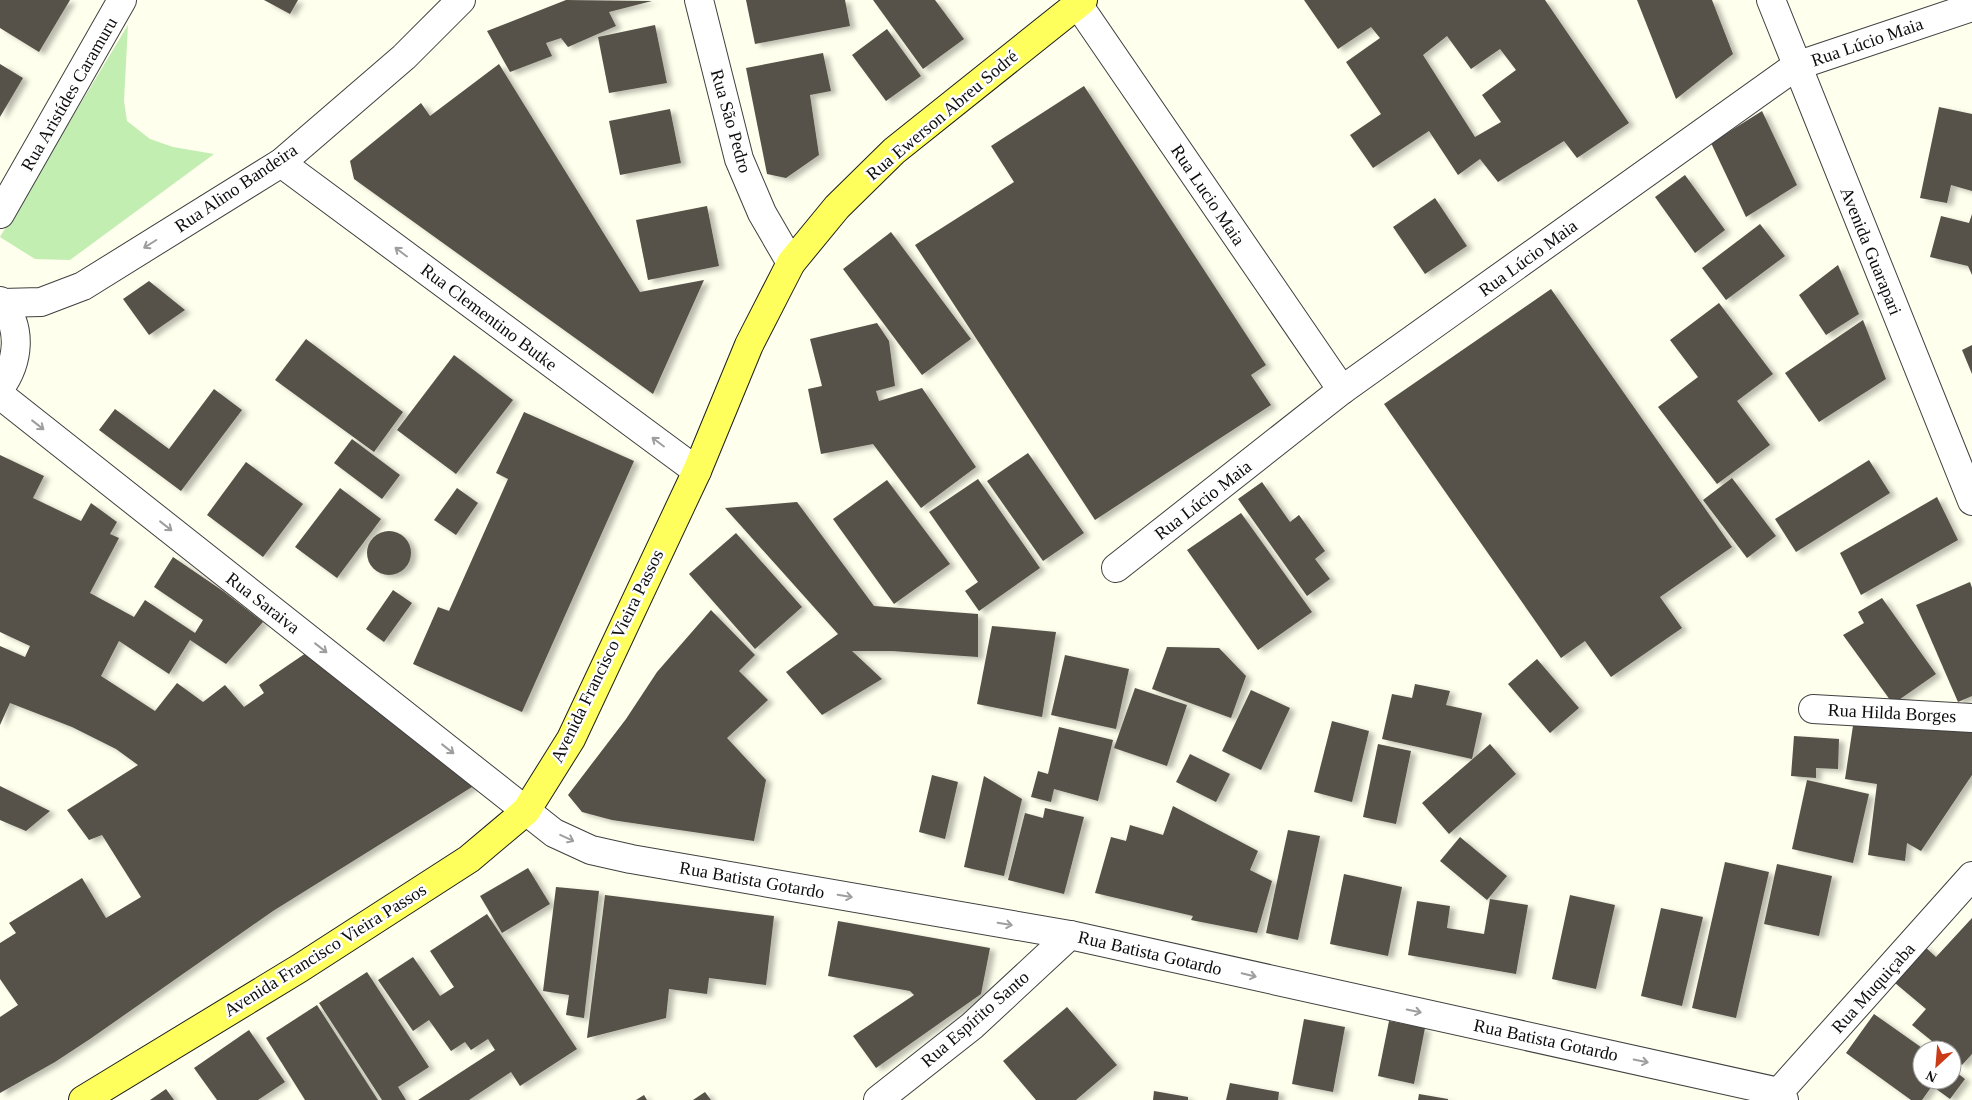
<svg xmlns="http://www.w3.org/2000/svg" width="1972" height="1100" font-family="Georgia,serif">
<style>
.green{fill:#c2eeb2}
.building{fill:#565148;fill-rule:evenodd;filter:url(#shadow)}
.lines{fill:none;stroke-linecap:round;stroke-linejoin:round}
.minor-casing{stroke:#404040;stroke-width:30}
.major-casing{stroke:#1e1e1e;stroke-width:30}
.minor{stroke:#fff;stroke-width:28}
.major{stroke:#feff5c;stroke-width:28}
.oneway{stroke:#9e9e9e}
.labels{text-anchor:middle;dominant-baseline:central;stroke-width:5;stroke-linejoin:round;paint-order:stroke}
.street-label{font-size:18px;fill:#0d0d0d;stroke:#fff}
</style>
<defs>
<filter id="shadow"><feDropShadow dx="5.5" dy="3" stdDeviation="2.5" flood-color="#0004"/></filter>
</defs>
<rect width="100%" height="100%" fill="#feffec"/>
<polygon class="green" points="128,25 124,101 127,121 150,139 173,147 214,154 70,260 35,259 0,237"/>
<g class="building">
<polygon points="0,0 70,0 39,52 0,28"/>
<polygon points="264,0 298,0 290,14"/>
<polygon points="566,0 652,1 609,12 616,26 568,47 561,38 546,43 552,56 510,72 487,31"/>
<polygon points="746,0 845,0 850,26 755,44"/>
<polygon points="873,0 935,0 964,39 923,69"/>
<path d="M1304 0H1545L1629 123 1577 158 1564 141 1498 182 1480 159 1458 175 1429 131 1373 168 1350 135 1381 114 1346 62 1380 38 1371 27 1338 49ZM1447 36 1471 69 1500 49 1516 70 1482 95 1501 122 1475 137 1423 55Z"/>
<polygon points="1637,0 1712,0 1733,54 1676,99"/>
<polygon points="655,25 667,83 609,93 598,37"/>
<polygon points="887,29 921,76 886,101 852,55"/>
<polygon points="823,53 831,91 810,95 819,155 786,178 767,174 746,68"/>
<polygon points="0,64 23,78 0,117"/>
<polygon points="499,64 640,292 704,280 653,394 354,179 350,161 421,103 430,116"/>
<polygon points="1084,86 1266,365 1251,375 1271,405 1095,520 915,245 1014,182 991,146"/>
<polygon points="1939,107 1972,114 1972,191 1951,185 1947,203 1920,198"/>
<polygon points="670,109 681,163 620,175 609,121"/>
<polygon points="1762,111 1797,185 1746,217 1711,143"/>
<polygon points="1685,175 1725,230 1695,253 1655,197"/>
<polygon points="1435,198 1467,246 1425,274 1393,227"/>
<polygon points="707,206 719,266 648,280 636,220"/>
<polygon points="1972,214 1972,275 1968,266 1930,257 1941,216 1969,223"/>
<polygon points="1760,224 1785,256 1726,300 1702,268"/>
<polygon points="891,232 971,339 922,375 843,269"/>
<polygon points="1838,265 1859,314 1826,335 1799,295"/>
<polygon points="149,281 185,310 149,335 123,299"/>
<polygon points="1551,289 1732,547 1660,597 1682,628 1611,677 1585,641 1561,658 1384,404"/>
<polygon points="1719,303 1773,374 1737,401 1770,445 1717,484 1658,407 1698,377 1670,340"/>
<polygon points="1863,320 1886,379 1819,422 1785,373"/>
<polygon points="877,323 889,341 895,386 876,391 879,401 922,388 976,467 921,508 873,444 821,454 808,389 822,386 810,339"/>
<polygon points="306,339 403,412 374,452 275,380"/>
<polygon points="1972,345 1972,374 1962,350"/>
<polygon points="454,355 513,400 456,474 397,430"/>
<polygon points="214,389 242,410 181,491 99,430 115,409 169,449"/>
<polygon points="524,412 634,461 522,712 413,664 438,607 449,611 508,479 496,473"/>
<polygon points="352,439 400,475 382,499 334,463"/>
<polygon points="1028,453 1084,533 1043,561 987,481"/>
<polygon points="0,455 44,476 33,498 81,521 91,503 117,522 110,534 119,538 90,593 134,617 145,600 195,633 203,620 154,587 173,557 223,591 263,622 226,664 190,640 169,674 119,641 101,676 155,711 177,683 203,702 225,685 244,707 264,693 259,685 306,653 480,782 273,911 90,1039 55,1062 0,1093 0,1017 18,1005 0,979 0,943 16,933 9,923 82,878 106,918 141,897 102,835 89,840 67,810 138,765 116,749 72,727 10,703 0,725 0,646 25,657 30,646 0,632"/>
<polygon points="1869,460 1890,493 1796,552 1775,519"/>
<polygon points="246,462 303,504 263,557 207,515"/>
<polygon points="1732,478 1776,536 1747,558 1703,500"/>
<polygon points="978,479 1040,568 979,611 965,591 978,582 929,512"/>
<polygon points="887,480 950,564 894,604 833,519"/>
<polygon points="1262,482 1290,522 1299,515 1325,551 1315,559 1330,579 1307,596 1238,499"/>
<polygon points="340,488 381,519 337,578 295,547"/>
<polygon points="457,488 478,503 456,535 434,520"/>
<polygon points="1937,497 1958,540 1861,595 1840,553"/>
<polygon points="797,502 874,606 978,614 978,657 892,651 852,651 882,679 822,715 786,672 838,634 725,508"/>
<polygon points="1241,513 1312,612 1258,650 1187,550"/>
<circle cx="389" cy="553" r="22"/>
<polygon points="736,533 802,607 755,649 689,574"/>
<polygon points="1970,582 1972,588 1972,696 1958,702 1916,605"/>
<polygon points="393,590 412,603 384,642 366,629"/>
<polygon points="1882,598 1936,674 1893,704 1843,635 1864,623 1858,612"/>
<polygon points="711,610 755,655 739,671 768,700 727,738 766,780 754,841 612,820 582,812 568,795 626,719 657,672"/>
<polygon points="992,626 1056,632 1042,717 977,704"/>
<polygon points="1167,647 1219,648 1246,676 1231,718 1152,689"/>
<polygon points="1065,655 1129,669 1116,729 1051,715"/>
<polygon points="1537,659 1579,708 1550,733 1508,684"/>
<polygon points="1415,684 1450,691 1446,705 1482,713 1472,759 1382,739 1392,694 1412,698"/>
<polygon points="1135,688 1187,705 1167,766 1114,748"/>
<polygon points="1251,690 1290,708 1261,770 1222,751"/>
<polygon points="1854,719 1972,727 1972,775 1921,851 1907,843 1905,861 1868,855 1877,784 1845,779"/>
<polygon points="1332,721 1369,731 1352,802 1314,792"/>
<polygon points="1059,727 1113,740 1098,801 1054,789 1051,802 1031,797 1038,771 1048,774"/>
<polygon points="1794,736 1839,739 1838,769 1816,768 1816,778 1791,776"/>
<polygon points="1378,744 1411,751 1396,824 1363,817"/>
<polygon points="1490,744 1516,774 1449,834 1422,803"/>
<polygon points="1190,754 1230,774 1216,802 1176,782"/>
<polygon points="932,775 958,782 945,839 919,832"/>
<polygon points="984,776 1022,799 1004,876 964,867"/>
<polygon points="1807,780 1869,794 1853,863 1792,849"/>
<polygon points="0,786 50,811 26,831 0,820"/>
<polygon points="1173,806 1258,851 1250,870 1272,881 1257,933 1191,920 1193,916 1095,893 1111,837 1126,841 1130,825 1163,835"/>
<polygon points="1045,808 1084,817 1064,894 1008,880 1025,813 1043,818"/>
<polygon points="1288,830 1320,836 1298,940 1266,933"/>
<polygon points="1460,837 1507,876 1487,900 1440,861"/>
<polygon points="1725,862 1769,872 1736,1018 1692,1008"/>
<polygon points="1777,864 1832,876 1819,936 1764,924"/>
<polygon points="528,868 550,904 502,933 480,896"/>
<polygon points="1344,874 1402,887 1388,956 1330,944"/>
<polygon points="556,887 599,891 584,1018 566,1015 569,995 543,991"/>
<polygon points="605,895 774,916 766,985 709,978 707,994 669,989 666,1018 587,1038"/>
<polygon points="1570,895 1615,905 1596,989 1552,979"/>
<polygon points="1490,899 1528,905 1516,974 1408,955 1417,901 1450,906 1447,928 1484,934"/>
<polygon points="1661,908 1703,917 1682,1006 1641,996"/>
<polygon points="487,914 577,1049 520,1086 511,1072 469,1100 418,1100 495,1050 488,1039 471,1050 465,1042 451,1051 429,1020 413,1031 378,980 413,957 440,996 454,987 430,951"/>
<polygon points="1972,918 1972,1054 1962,1065 1952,1057 1952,1050 1943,1050 1912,1025 1926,1009 1895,983 1923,945 1936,957"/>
<polygon points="838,921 990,948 981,994 876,1068 853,1036 914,995 910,991 828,976"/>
<polygon points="367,972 429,1067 398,1087 406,1100 382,1100 319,1003"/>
<polygon points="317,1005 378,1100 305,1100 266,1038"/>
<polygon points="1067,1007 1117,1065 1076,1100 1036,1100 1003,1061"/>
<polygon points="1874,1014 1925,1050 1922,1050 1922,1080 1952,1080 1952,1069 1965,1079 1950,1099 1932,1086 1922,1100 1911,1100 1846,1053"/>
<polygon points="1304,1019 1345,1027 1333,1092 1292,1084"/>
<polygon points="1389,1021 1425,1028 1414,1084 1378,1076"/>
<polygon points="249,1030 285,1082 258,1100 217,1100 194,1068"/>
<polygon points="1230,1083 1279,1092 1278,1100 1226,1100"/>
<polygon points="166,1089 174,1100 150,1100"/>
<polygon points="1154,1091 1188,1097 1188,1100 1153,1100"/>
<polygon points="705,1092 711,1100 693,1100"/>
<polygon points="1419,1094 1448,1099 1448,1100 1418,1100"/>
<polygon points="644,1095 647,1100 636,1100"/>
</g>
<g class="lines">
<defs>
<g id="minor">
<polyline points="699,0 739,159 762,213 791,263"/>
<polyline points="1075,0 1342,390"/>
<polyline points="1771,0 1972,501"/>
<polyline points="281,163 697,471"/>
<polyline points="0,214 122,0"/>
<path d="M0 301C23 327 19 362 0 388"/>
<polyline points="2,303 41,302 83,286 281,163 404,57 461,0"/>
<polyline points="0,395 554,833 591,850 631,859 1070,935 1779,1092 1784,1100"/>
<polyline points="1116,568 1342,390 1796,66 1972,7"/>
<polyline points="1813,709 1972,718"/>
<polyline points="878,1100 972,1026 1070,935"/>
<polyline points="1776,1100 1779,1092 1972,876"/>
</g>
<polyline id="major" points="83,1100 300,968 469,859 526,811 571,739 697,471 749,345 791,263 837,207 894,151 1083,0"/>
</defs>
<use href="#minor" class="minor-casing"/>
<use href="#major" class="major-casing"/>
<use href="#minor" class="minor"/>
<use href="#major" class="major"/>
</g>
<defs><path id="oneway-shaft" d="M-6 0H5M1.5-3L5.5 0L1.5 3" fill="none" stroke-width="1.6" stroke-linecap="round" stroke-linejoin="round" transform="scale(1.25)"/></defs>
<g class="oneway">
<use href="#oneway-shaft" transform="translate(150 244) rotate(148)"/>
<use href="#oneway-shaft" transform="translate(401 252) rotate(-143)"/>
<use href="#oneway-shaft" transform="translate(38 425) rotate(38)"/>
<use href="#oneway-shaft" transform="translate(658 442) rotate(-143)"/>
<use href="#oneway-shaft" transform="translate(166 526) rotate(38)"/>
<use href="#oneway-shaft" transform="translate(321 648) rotate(38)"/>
<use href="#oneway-shaft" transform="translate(448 749) rotate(38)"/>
<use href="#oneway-shaft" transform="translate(567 838) rotate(25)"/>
<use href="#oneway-shaft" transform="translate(845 896) rotate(10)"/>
<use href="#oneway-shaft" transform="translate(1005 924) rotate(10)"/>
<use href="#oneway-shaft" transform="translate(1249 975) rotate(13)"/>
<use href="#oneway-shaft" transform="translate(1414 1011) rotate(12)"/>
<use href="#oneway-shaft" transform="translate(1641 1061) rotate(12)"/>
</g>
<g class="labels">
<g class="street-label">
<text transform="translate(1867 42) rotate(-19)">Rua Lúcio Maia</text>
<text transform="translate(69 94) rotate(-60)">Rua Aristídes Caramuru</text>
<text transform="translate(942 115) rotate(-40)">Rua Ewerson Abreu Sodré</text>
<text transform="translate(731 121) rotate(74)">Rua São Pedro</text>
<text transform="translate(236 188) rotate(-34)">Rua Alino Bandeira</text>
<text transform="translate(1208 195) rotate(56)">Rua Lucio Maia</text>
<text transform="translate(1871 251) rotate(68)">Avenida Guarapari</text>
<text transform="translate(1528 258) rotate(-36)">Rua Lúcio Maia</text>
<text transform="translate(489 317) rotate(37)">Rua Clementino Butke</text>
<text transform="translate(1203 500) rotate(-38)">Rua Lúcio Maia</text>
<text transform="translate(263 603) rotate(38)">Rua Saraiva</text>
<text transform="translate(607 656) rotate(-64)">Avenida Francisco Vieira Passos</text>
<text transform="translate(1892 713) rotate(3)">Rua Hilda Borges</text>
<text transform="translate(752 880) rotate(10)">Rua Batista Gotardo</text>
<text transform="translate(325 950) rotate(-32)">Avenida Francisco Vieira Passos</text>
<text transform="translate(1150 953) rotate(13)">Rua Batista Gotardo</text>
<text transform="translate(1873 988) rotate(-48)">Rua Muquiçaba</text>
<text transform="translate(975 1019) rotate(-41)">Rua Espírito Santo</text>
<text transform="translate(1546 1040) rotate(12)">Rua Batista Gotardo</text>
</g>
</g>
<g transform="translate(1937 1065) rotate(206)"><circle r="24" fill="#ffffff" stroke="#9e9e9e"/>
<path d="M0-4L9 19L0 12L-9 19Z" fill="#ca3b17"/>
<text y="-8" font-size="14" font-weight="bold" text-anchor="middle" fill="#0d0d0d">N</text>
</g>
</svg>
